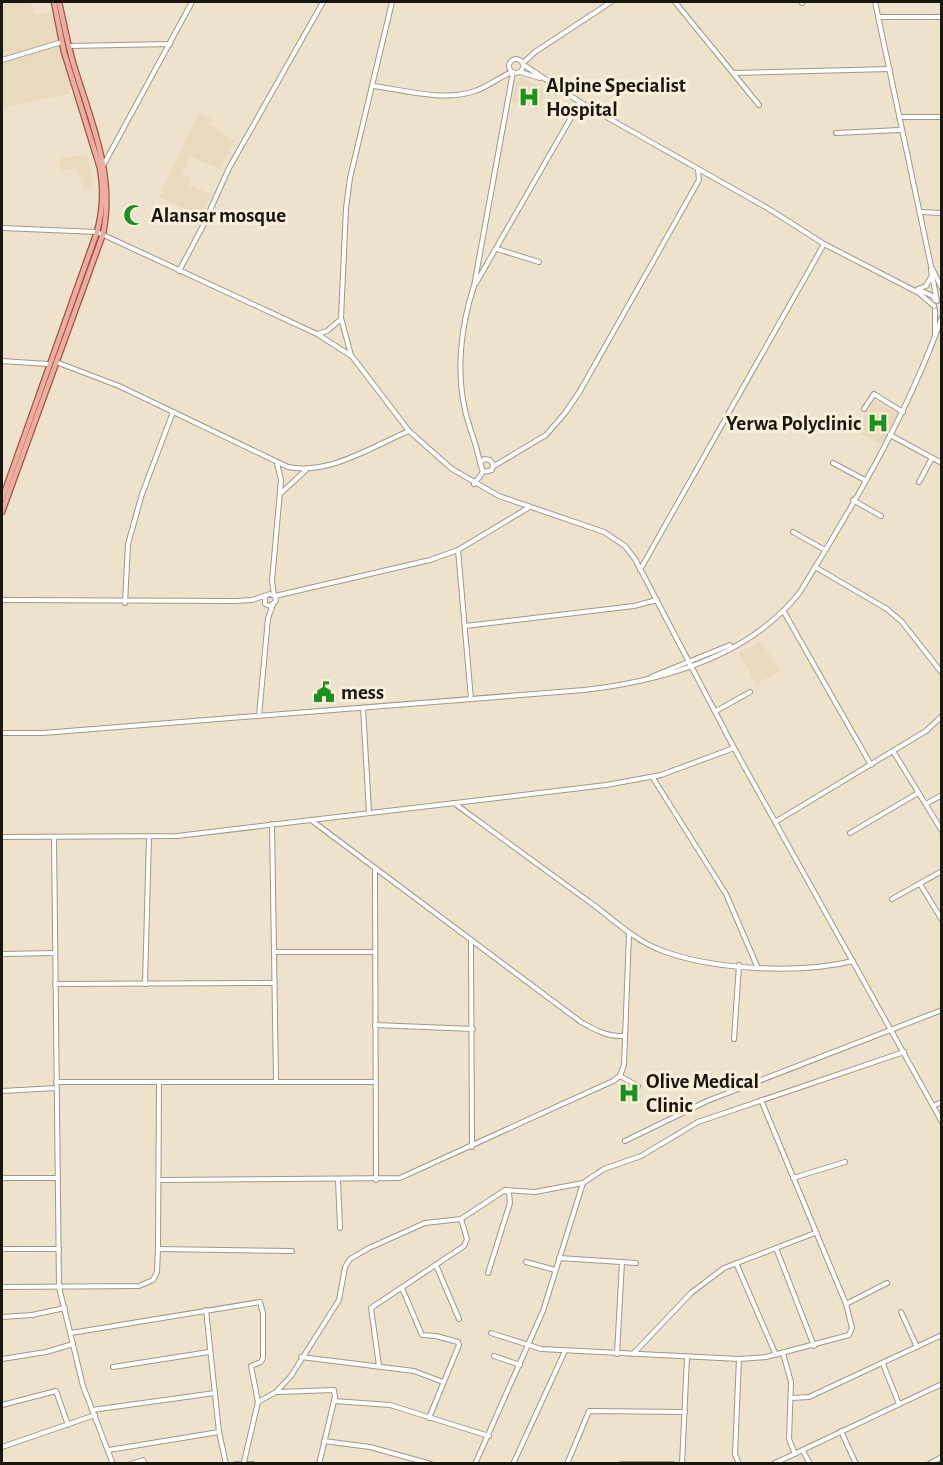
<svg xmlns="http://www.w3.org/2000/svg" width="943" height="1465" font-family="'Alegreya Sans',sans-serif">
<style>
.built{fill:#e9d9bd}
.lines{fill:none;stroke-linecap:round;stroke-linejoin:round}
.minor-casing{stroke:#a39783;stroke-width:6}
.major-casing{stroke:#9c5545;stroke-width:7}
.minor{stroke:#fff;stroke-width:4}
.major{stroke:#eeada1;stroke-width:4.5}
.labels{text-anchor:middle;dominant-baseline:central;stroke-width:6;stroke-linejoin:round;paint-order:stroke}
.poi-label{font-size:21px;font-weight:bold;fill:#1a160e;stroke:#fcf0da;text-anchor:start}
</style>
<rect width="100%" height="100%" fill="#eee2cd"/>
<g class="built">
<polygon points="2,2 30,2 34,15 52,12 71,93 2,108"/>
<polygon points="520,77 546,91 538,109 512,102 515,84"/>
<polygon points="199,113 211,118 208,123 235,141 220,169 189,156 182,174 190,177 188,185 211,194 201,216 159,197"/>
<polygon points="87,155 94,187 83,188 77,169 60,170 60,158"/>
<polygon points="874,400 899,414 882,445 856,431"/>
<polygon points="761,641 780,671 756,684 739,653"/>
<polygon points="629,1082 641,1096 624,1104 617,1087"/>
</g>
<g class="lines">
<defs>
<g id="minor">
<polyline points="392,2 350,178 346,208 341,318 351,355 409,431 452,469 499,496 604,532 625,546 635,559 734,748 942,1122"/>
<polyline points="675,2 759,105"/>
<polyline points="802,2 802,3"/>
<polyline points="875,2 931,266 942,289"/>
<polyline points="879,17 942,17"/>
<polyline points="69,46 170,44"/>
<circle cx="516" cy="66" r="7"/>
<polyline points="2,60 62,42"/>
<polyline points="523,63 535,52 611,2"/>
<polyline points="524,65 580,102 769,209 824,244 919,293 934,306"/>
<polyline points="520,72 540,78"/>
<polyline points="734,73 890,69"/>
<path d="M373 86C405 90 443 102 475 91 488 87 499 77 512 72"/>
<polyline points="899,117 942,117"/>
<polyline points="836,133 900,130"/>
<polyline points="104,164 192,2"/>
<polyline points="921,212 942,213"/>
<polyline points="2,228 97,232 317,334 350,355"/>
<polyline points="497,249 539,262"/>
<polyline points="931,270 937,301"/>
<polyline points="179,271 203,226 229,168 323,2"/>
<polyline points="476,283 580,102"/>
<polyline points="918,289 926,286 931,277"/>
<polyline points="919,290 933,296 935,300"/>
<polyline points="935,333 935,310"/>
<polyline points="318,334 327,331 341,319"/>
<polyline points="2,361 48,364"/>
<path d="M56 362 119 386 288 467C330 475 371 447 409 431"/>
<polyline points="864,409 874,394 903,412"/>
<polyline points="890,435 942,463"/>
<path d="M480 463C477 445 469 428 465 410 456 370 461 325 474 286L513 72"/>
<polyline points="833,463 865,480"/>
<polyline points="494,466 546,435 565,413 580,391 694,189 699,180 698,169"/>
<polyline points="919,482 932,458"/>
<polyline points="474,484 483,472 492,470 493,464 490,460 484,459 480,463 483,472"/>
<polyline points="281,493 306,470"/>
<polyline points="853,500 881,516"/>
<polyline points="793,532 825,550"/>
<polyline points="458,550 471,699"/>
<polyline points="815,567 887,609 902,622 942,673"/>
<polyline points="640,570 824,244"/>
<polyline points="274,595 272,581 281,480 277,463"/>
<polyline points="275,596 430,560 458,550 528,508"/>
<polyline points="2,600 235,601 252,600 270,594 275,596 276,601 270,606 265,604 265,597"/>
<polyline points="125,603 128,544 142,494 173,412"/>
<polyline points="784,612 871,765"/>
<polyline points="465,626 634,606 657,600"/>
<polyline points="651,677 730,645"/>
<polyline points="363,708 369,812"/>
<polyline points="716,711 750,692"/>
<polyline points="259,716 268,618 273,605"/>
<path d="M2 733H43L584 690C662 681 750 656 800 592 854 504 908 414 942 317"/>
<polyline points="893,751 942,831"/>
<polyline points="653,778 726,894 757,966"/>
<path d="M454 803C499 836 545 870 591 903 614 920 635 941 663 951 714 970 800 974 853 961"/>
<polyline points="926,804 942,795"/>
<path d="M311 820 581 1022C595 1030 608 1037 624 1036"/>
<polyline points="775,822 926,731 942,716"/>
<polyline points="272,824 276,1080"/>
<polyline points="850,833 918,793"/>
<polyline points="2,837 177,836 606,785 661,775 734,748"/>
<polyline points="54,838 59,1287 83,1386 113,1464"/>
<polyline points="375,869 376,1180"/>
<polyline points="920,884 942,920"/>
<polyline points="892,899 942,871"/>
<polyline points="471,942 472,1147"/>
<polyline points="275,952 374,952"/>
<polyline points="2,954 55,953"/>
<polyline points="55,984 274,983"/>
<polyline points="145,984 149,837"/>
<polyline points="375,1025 473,1029"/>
<polyline points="734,1039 739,965"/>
<polyline points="620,1076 638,1086"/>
<polyline points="56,1082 375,1082"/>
<polyline points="2,1091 56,1088"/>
<polyline points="933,1106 942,1102"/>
<polyline points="625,1141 707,1101 942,1010"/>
<polyline points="2,1178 58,1178"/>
<polyline points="793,1178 845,1162"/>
<polyline points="338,1179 340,1228"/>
<polyline points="159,1180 400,1178 613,1081 620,1076 624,1065 629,934"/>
<polyline points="776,1248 814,1346"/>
<polyline points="2,1249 59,1249"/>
<polyline points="158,1249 292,1251"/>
<polyline points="559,1258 636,1263"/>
<polyline points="526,1262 555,1270"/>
<polyline points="736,1263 776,1355"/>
<polyline points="436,1265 459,1319"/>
<polyline points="488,1273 510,1203 509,1193 505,1191"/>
<polyline points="2,1287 139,1286 153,1280 157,1272 158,1249 159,1082"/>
<polyline points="402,1288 422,1335 436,1336 458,1342 459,1345 429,1418"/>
<polyline points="846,1304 887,1283"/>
<polyline points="206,1310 219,1432 226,1464"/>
<polyline points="901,1312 917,1347"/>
<polyline points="2,1317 32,1315 65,1308"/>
<polyline points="71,1333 260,1302 263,1313 263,1358 261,1362 251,1366 258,1402"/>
<polyline points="491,1333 541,1349 739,1359 766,1357 849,1335 852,1328 846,1304 761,1100"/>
<polyline points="783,1353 791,1382 789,1439 795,1454"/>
<polyline points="617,1354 622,1262"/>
<polyline points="633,1354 691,1293 724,1268 815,1233"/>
<polyline points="494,1356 520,1365"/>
<polyline points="301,1357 414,1371 443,1382"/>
<polyline points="2,1359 46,1352 73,1344"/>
<polyline points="739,1359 735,1454 739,1464"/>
<polyline points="883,1364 899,1404"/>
<polyline points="379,1366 371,1308 464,1246 467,1239 461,1219"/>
<polyline points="113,1367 209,1352"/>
<polyline points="277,1392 334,1390 335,1397 319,1464"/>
<polyline points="791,1398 809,1397 942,1335"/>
<polyline points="334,1401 390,1405 489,1436"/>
<polyline points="2,1405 56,1391 68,1425"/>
<polyline points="92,1410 215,1393"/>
<polyline points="841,1431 856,1464"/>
<polyline points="324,1441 370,1447 431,1464"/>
<polyline points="2,1447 95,1415"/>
<polyline points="109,1450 219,1432"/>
<polyline points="803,1451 810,1464"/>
<polyline points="244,1462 258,1402 276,1392 291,1376 339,1300 345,1267 350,1259 369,1248 425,1223 461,1219 505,1190 535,1192 583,1183 604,1169 641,1156 698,1122 904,1052"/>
<polyline points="131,1464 143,1460 145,1464"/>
<polyline points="236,1464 253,1464"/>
<polyline points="475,1464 543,1311 583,1183"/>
<polyline points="513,1464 565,1351"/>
<polyline points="567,1464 589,1411 685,1412"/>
<polyline points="621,1464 673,1464"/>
<polyline points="682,1464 687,1357"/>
<polyline points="773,1464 942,1384"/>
<polyline points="929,1464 942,1457"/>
</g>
<g id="major">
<path d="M2 499 97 232C103 210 104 190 100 168L64 52 54 2"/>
<path d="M2 512 103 234C115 176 92 124 75 69 68 47 64 24 59 2"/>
</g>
</defs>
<use href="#minor" class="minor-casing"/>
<use href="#major" class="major-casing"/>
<use href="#minor" class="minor"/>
<use href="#major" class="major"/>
</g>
<defs>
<symbol id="hospital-bare" viewBox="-9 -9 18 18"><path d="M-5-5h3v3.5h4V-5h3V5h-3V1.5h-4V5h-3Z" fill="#1a9220" stroke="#fcf0da" stroke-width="2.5" paint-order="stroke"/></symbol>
<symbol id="mosque-bare" viewBox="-9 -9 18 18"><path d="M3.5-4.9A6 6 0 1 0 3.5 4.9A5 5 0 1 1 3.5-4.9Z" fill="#1a9220" stroke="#fcf0da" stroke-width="2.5" paint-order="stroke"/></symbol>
<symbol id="civic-bare" viewBox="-9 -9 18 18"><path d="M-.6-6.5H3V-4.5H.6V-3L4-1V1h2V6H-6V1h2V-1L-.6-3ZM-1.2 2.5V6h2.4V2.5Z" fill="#1a9220" stroke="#fcf0da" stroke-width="2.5" paint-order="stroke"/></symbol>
</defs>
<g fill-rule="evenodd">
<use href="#hospital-bare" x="514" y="82" width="30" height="30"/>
<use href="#mosque-bare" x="119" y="200" width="30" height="30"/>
<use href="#hospital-bare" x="863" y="408" width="30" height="30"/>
<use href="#civic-bare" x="309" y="677" width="30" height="30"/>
<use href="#hospital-bare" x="614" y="1078" width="30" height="30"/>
</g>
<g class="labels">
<g class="poi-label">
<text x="546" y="85">Alpine Specialist<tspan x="546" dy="24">Hospital</tspan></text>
<text x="151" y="215">Alansar mosque</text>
<text x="861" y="423" text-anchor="end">Yerwa Polyclinic</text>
<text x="341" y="692">mess</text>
<text x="646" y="1081">Olive Medical<tspan x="646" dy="24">Clinic</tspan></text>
</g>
</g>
<rect width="943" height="1465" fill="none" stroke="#1a160e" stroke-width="6"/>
</svg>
